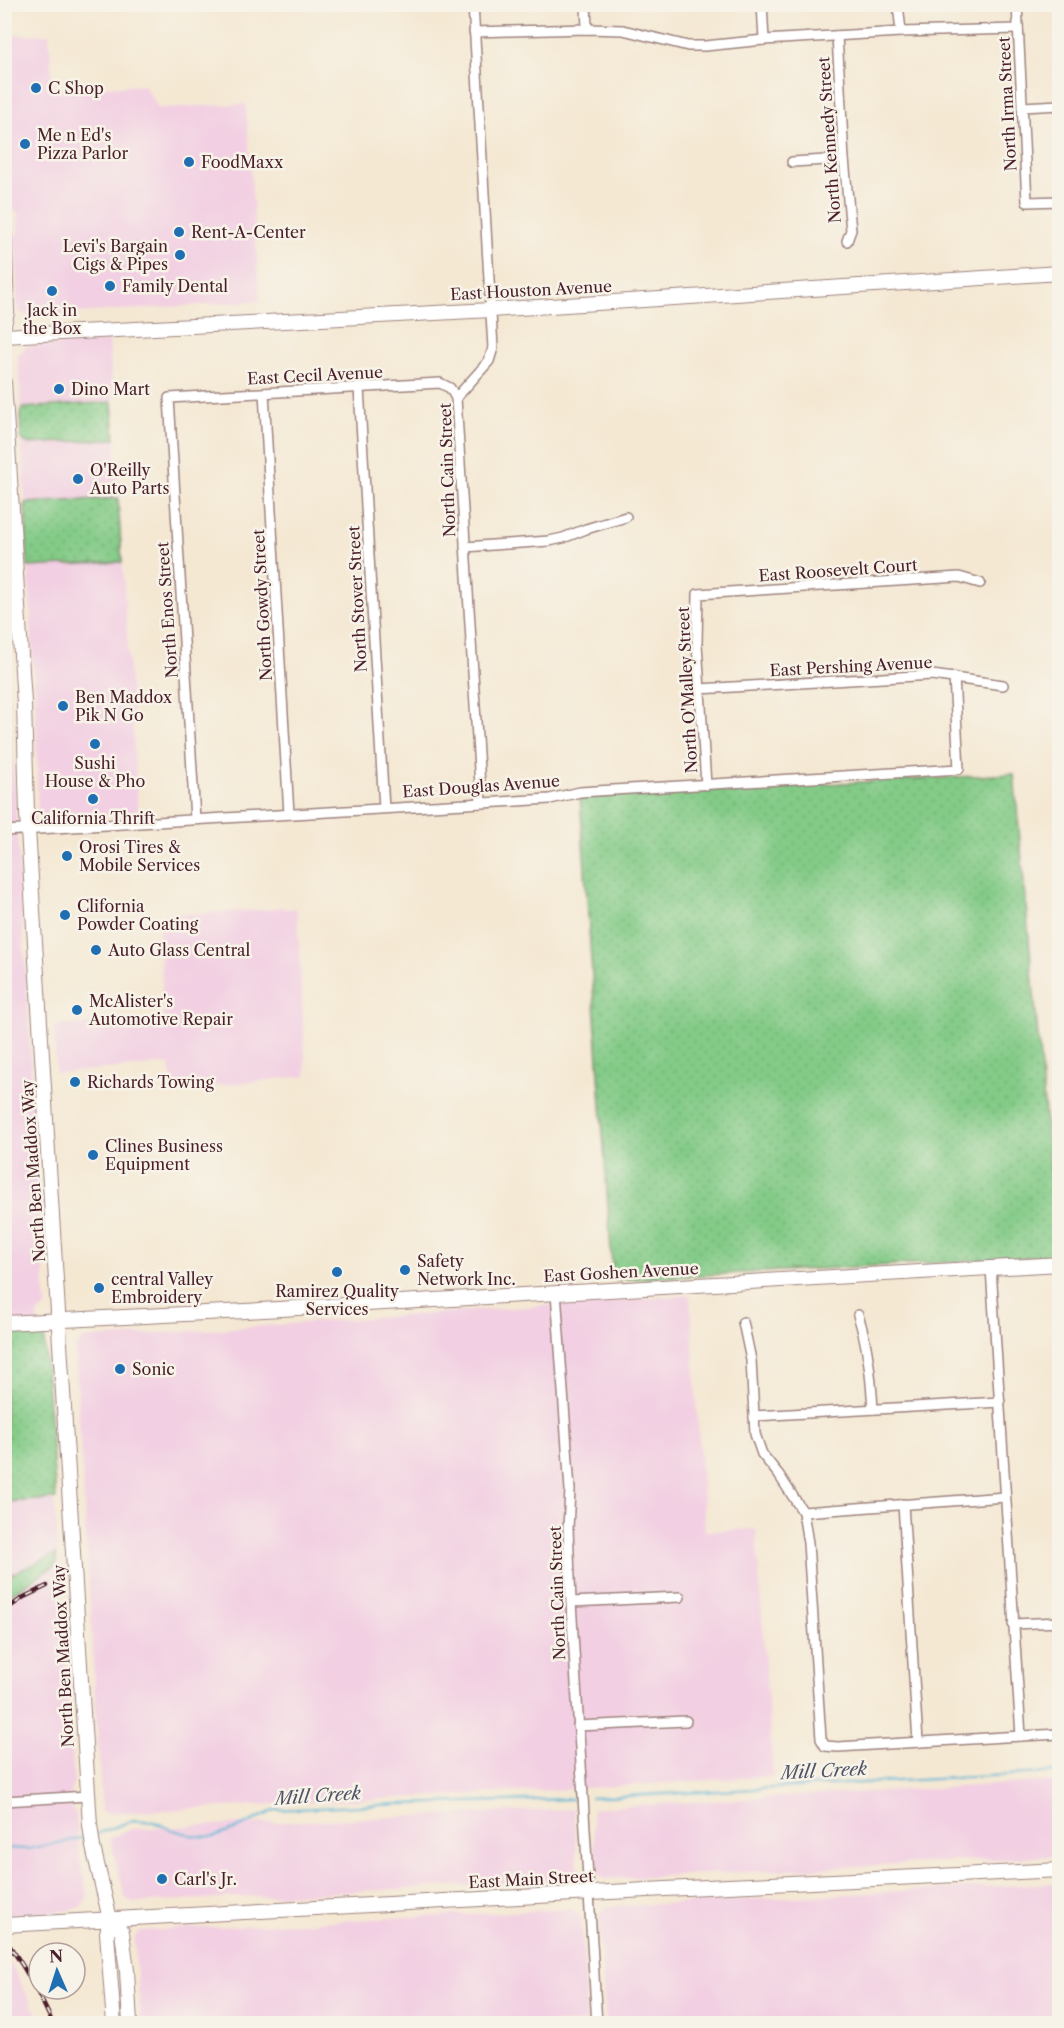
<svg xmlns="http://www.w3.org/2000/svg" width="1064" height="2028" font-family="'Libre Caslon Text',serif">
<style>
.built{fill:#f2cfe2}
.grass{fill:url(#grass-dots);stroke:#667559;stroke-width:1.5}
.lines{fill:none;stroke-linecap:round;stroke-linejoin:round}
.stream{stroke:#58b4d6;stroke-width:2}
.street-casing{stroke:#9f847f;stroke-width:12}
.secondary-casing{stroke:#9f847f;stroke-width:16}
.street{stroke:#fff;stroke-width:9}
.secondary{stroke:#fff;stroke-width:14}
.rail-casing{stroke:#4a1f2b;stroke-width:4.5}
.rail{stroke:#f7f3e8;stroke-width:2;stroke-dasharray:7;stroke-linecap:butt}
.poi-dot{fill:#1f6fb2;stroke:#f7f3e8;stroke-width:2}
.labels{text-anchor:middle;dominant-baseline:central;stroke-width:5;stroke-linejoin:round;paint-order:stroke}
.poi-label{font-size:16px;fill:#4a1f2b;stroke:#f7f3e8;text-anchor:start}
.street-label{font-size:16px;fill:#4a1f2b;stroke:#f7f3e8}
.water-label{font-size:18px;font-style:italic;fill:#4f5367;stroke:#f7f3e8}
</style>
<defs>
<pattern id="grass-dots" width="8" height="8" patternUnits="userSpaceOnUse" patternTransform="scale(1.5)"><rect width="8" height="8" fill="#83cb87"/><path d="M2 2h.1M6 6h.1" fill="none" stroke="#73ae75" stroke-width="1.8" stroke-linecap="round"/></pattern>
</defs>
<rect width="100%" height="100%" fill="#f7f3e8"/>
<filter id="ink" filterUnits="userSpaceOnUse"><feTurbulence type="fractalNoise" baseFrequency=".0167" numOctaves="2"/><feDisplacementMap in="SourceGraphic" scale="12" xChannelSelector="R" yChannelSelector="G"/><feConvolveMatrix kernelMatrix="1 2 1 2 8 2 1 2 1" color-interpolation-filters="sRGB"/></filter>
<filter id="wash" filterUnits="userSpaceOnUse"><feTurbulence type="fractalNoise" baseFrequency=".008" numOctaves="4" result="noise"/><feDisplacementMap in="SourceGraphic" scale="24" xChannelSelector="R" yChannelSelector="G"/><feGaussianBlur stdDeviation="1.35" result="paint"/><feColorMatrix in="noise" values="0 0 0 0 0 0 0 0 0 0 0 0 0 0 0 0 0 1.4 0 .05"/><feComposite in="paint" operator="in"/></filter>
<g filter="url(#wash)">
<rect width="100%" height="100%" fill="#f4e8d3"/>
<g class="built">
<polygon points="49,34 53,90 144,85 158,108 246,104 260,301 32,316 21,313 17,303 15,238 18,232 18,213 12,209 5,133 5,36"/>
<polygon points="109,341 138,813 43,820 38,816 36,719 18,354 28,346"/>
<polygon points="4,615 46,1307 38,1313 38,1336 43,1343 74,1783 71,1788 70,1807 76,1813 79,1856 88,1896 81,1907 60,1912 5,1914"/>
<polygon points="282,906 285,909 297,908 306,1076 172,1090 170,1064 56,1073 54,1026 164,1020 158,916 276,909"/>
<polygon points="690,1295 705,1531 756,1529 773,1776 571,1789 106,1813 102,1812 75,1349 83,1339"/>
<polygon points="1059,1781 1059,1856 604,1879 596,1872 592,1808"/>
<polygon points="574,1809 578,1873 571,1880 132,1903 125,1897 110,1838 131,1829"/>
<polygon points="1059,1883 1059,2023 606,2023 599,1916 606,1907"/>
<polygon points="572,1909 581,1916 587,2023 141,2023 134,1940 136,1935 140,1931"/>
<polygon points="5,1955 16,1973 41,2023 5,2023"/>
</g>
<g class="grass">
<polygon points="112,402 115,439 29,444 21,439 20,414 23,408"/>
<polygon points="118,498 122,562 28,567 25,503"/>
<polygon points="1014,774 1058,1256 613,1280 580,797"/>
<polygon points="33,1331 44,1339 56,1499 5,1502 5,1577 56,1554 57,1564 5,1598 5,1333"/>
</g>
<g class="lines">
<g class="stream">
<polyline points="591,1798 1060,1772"/>
<polyline points="96,1834 134,1820 154,1822 173,1830 195,1836 214,1837 234,1830 275,1810 400,1804 573,1799"/>
<polyline points="4,1848 28,1849 87,1837"/>
</g>
</g>
</g>
<g filter="url(#ink)">
<g class="lines">
<defs>
<g id="street">
<polyline points="473,4 493,348 489,361 456,398 481,802"/>
<polyline points="586,4 587,29"/>
<polyline points="762,4 764,40"/>
<polyline points="898,4 901,32"/>
<polyline points="1017,4 1027,202 1060,201"/>
<polyline points="474,32 587,29 623,30 688,46 705,46 764,40 901,32 1018,29"/>
<polyline points="837,36 844,159 851,230 847,241"/>
<polyline points="1022,107 1060,105"/>
<polyline points="792,162 844,159"/>
<polyline points="359,388 384,808"/>
<polyline points="264,393 289,814"/>
<polyline points="465,547 549,541 563,538 586,529 626,517"/>
<polyline points="699,689 932,675 1003,685"/>
<polyline points="706,785 697,644 698,594 959,577 980,583"/>
<polyline points="195,819 169,398 440,383 450,388 456,398"/>
<polyline points="4,831 550,799 580,792 959,769 954,677"/>
<polyline points="991,1268 1021,1736 1060,1734"/>
<polyline points="556,1292 570,1490 568,1528 571,1602 597,2024"/>
<path d="M858 1315C868 1346 871 1377 873 1409"/>
<polyline points="743,1322 751,1360 755,1434 762,1454 779,1475 803,1512 1005,1497"/>
<polyline points="754,1416 1000,1402"/>
<polyline points="903,1504 918,1742"/>
<polyline points="803,1512 808,1543 821,1739 825,1746 838,1747 1021,1736"/>
<polyline points="571,1602 680,1597"/>
<polyline points="1013,1624 1060,1622"/>
<polyline points="578,1726 686,1721"/>
<polyline points="4,1801 88,1796"/>
</g>
<g id="secondary">
<polyline points="4,224 7,312 4,324"/>
<polyline points="4,336 491,310 1060,273"/>
<polyline points="4,382 24,703 27,813 33,911 90,1825 93,1847 110,1919 122,1932 127,1971 130,2024"/>
<polyline points="4,1323 245,1311 1060,1264"/>
<polyline points="110,1919 107,1933 114,2024"/>
<polyline points="4,1925 665,1889 1060,1870"/>
</g>
</defs>
<use href="#street" class="street-casing"/>
<use href="#secondary" class="secondary-casing"/>
<use href="#street" class="street"/>
<use href="#secondary" class="secondary"/>
<defs>
<g id="rail">
<polyline points="4,1611 24,1597 47,1586"/>
<path d="M4 1938C24 1965 39 1993 53 2024"/>
</g>
</defs>
<use href="#rail" class="rail-casing"/>
<use href="#rail" class="rail"/>
</g>
</g>
<g class="poi-dot">
<circle cx="36" cy="88" r="6"/>
<circle cx="25" cy="144" r="6"/>
<circle cx="189" cy="162" r="6"/>
<circle cx="179" cy="232" r="6"/>
<circle cx="180" cy="255" r="6"/>
<circle cx="110" cy="286" r="6"/>
<circle cx="52" cy="291" r="6"/>
<circle cx="59" cy="389" r="6"/>
<circle cx="78" cy="479" r="6"/>
<circle cx="63" cy="706" r="6"/>
<circle cx="95" cy="744" r="6"/>
<circle cx="93" cy="799" r="6"/>
<circle cx="67" cy="856" r="6"/>
<circle cx="65" cy="915" r="6"/>
<circle cx="96" cy="950" r="6"/>
<circle cx="77" cy="1010" r="6"/>
<circle cx="75" cy="1082" r="6"/>
<circle cx="93" cy="1155" r="6"/>
<circle cx="405" cy="1270" r="6"/>
<circle cx="337" cy="1272" r="6"/>
<circle cx="99" cy="1288" r="6"/>
<circle cx="120" cy="1369" r="6"/>
<circle cx="162" cy="1879" r="6"/>
</g>
<g class="labels">
<g class="poi-label">
<text x="48" y="88">C Shop</text>
<text x="37" y="135">Me n Ed's<tspan x="37" dy="18">Pizza Parlor</tspan></text>
<text x="201" y="162">FoodMaxx</text>
<text x="191" y="232">Rent-A-Center</text>
<text x="168" y="246" text-anchor="end">Levi's Bargain<tspan x="168" dy="18">Cigs &amp; Pipes</tspan></text>
<text x="122" y="286">Family Dental</text>
<text x="52" y="310" text-anchor="middle">Jack in<tspan x="52" dy="18">the Box</tspan></text>
<text x="71" y="389">Dino Mart</text>
<text x="90" y="470">O'Reilly<tspan x="90" dy="18">Auto Parts</tspan></text>
<text x="75" y="697">Ben Maddox<tspan x="75" dy="18">Pik N Go</tspan></text>
<text x="95" y="763" text-anchor="middle">Sushi<tspan x="95" dy="18">House &amp; Pho</tspan></text>
<text x="93" y="818" text-anchor="middle">California Thrift</text>
<text x="79" y="847">Orosi Tires &amp;<tspan x="79" dy="18">Mobile Services</tspan></text>
<text x="77" y="906">Clifornia<tspan x="77" dy="18">Powder Coating</tspan></text>
<text x="108" y="950">Auto Glass Central</text>
<text x="89" y="1001">McAlister's<tspan x="89" dy="18">Automotive Repair</tspan></text>
<text x="87" y="1082">Richards Towing</text>
<text x="105" y="1146">Clines Business<tspan x="105" dy="18">Equipment</tspan></text>
<text x="417" y="1261">Safety<tspan x="417" dy="18">Network Inc.</tspan></text>
<text x="111" y="1279">central Valley<tspan x="111" dy="18">Embroidery</tspan></text>
<text x="337" y="1291" text-anchor="middle">Ramirez Quality<tspan x="337" dy="18">Services</tspan></text>
<text x="132" y="1369">Sonic</text>
<text x="174" y="1879">Carl's Jr.</text>
</g>
<g class="street-label">
<text transform="translate(1007 104) rotate(-93)">North Irma Street</text>
<text transform="translate(829 140) rotate(-94)">North Kennedy Street</text>
<text transform="translate(531 290) rotate(-3)">East Houston Avenue</text>
<text transform="translate(315 375) rotate(-3)">East Cecil Avenue</text>
<text transform="translate(447 470) rotate(-92)">North Cain Street</text>
<text transform="translate(838 570) rotate(-4)">East Roosevelt Court</text>
<text transform="translate(357 599) rotate(-93)">North Stover Street</text>
<text transform="translate(262 605) rotate(-93)">North Gowdy Street</text>
<text transform="translate(167 610) rotate(-94)">North Enos Street</text>
<text transform="translate(851 666) rotate(-3)">East Pershing Avenue</text>
<text transform="translate(687 690) rotate(-93)">North O'Malley Street</text>
<text transform="translate(481 786) rotate(-4)">East Douglas Avenue</text>
<text transform="translate(33 1171) rotate(-94)">North Ben Maddox Way</text>
<text transform="translate(621 1272) rotate(-3)">East Goshen Avenue</text>
<text transform="translate(557 1593) rotate(-92)">North Cain Street</text>
<text transform="translate(63 1656) rotate(-93)">North Ben Maddox Way</text>
<text transform="translate(531 1879) rotate(-3)">East Main Street</text>
</g>
<g class="water-label">
<text transform="translate(824 1771) rotate(-3)">Mill Creek</text>
<text transform="translate(318 1796) rotate(-4)">Mill Creek</text>
</g>
</g>
<rect width="1064" height="2028" fill="none" stroke="#f7f3e8" stroke-width="24"/>
<g transform="translate(57 1971) rotate(357)"><circle r="28" fill="#f7f3e8" stroke="#b29e9c" stroke-width="1.5"/>
<path d="M0-4.5L10 22L0 15L-10 22Z" fill="#1f6fb2"/>
<text y="-9" font-size="16" font-weight="bold" text-anchor="middle" fill="#4a1f2b">N</text>
</g>
</svg>
